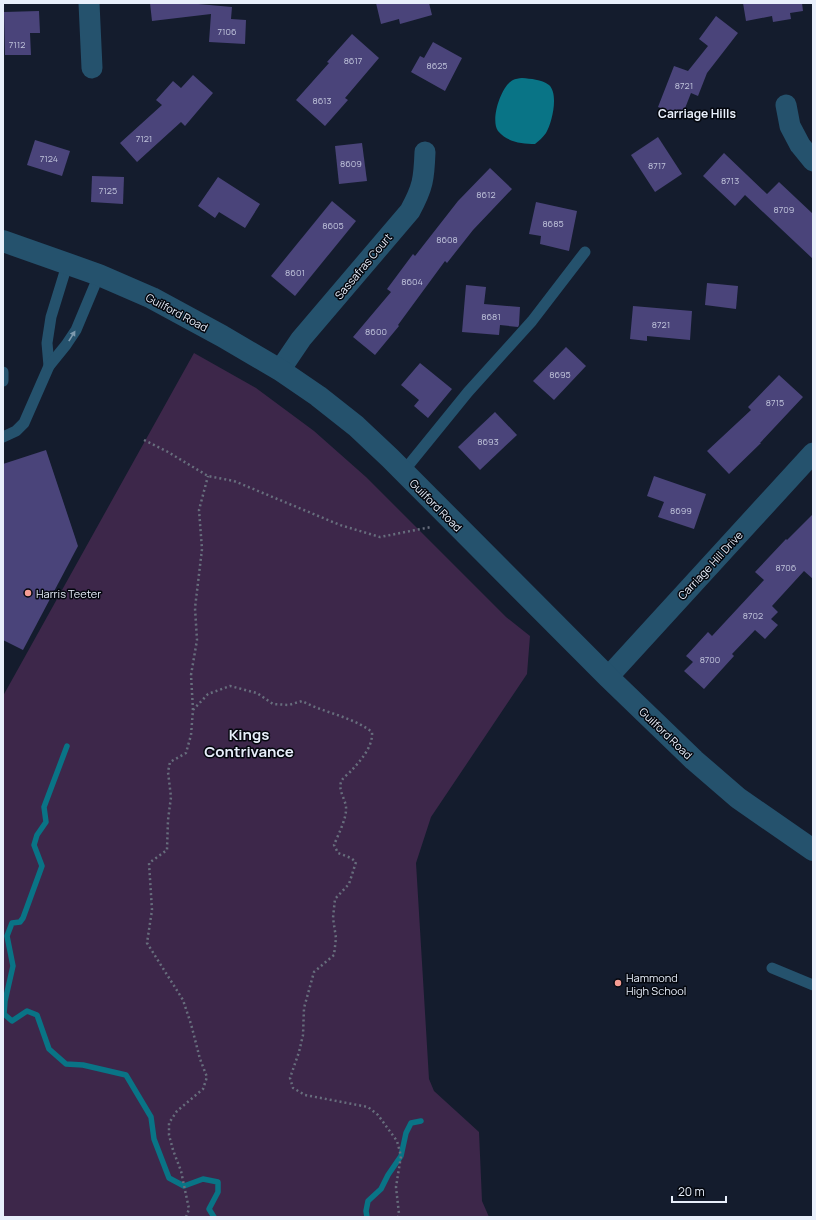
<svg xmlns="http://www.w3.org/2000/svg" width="816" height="1220" font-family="Manrope,sans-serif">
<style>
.green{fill:#3d274a}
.water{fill:#097486}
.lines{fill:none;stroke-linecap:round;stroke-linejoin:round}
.stream{stroke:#097486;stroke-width:5.5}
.building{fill:#4a447a}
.path{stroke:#676e7d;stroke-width:2.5;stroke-dasharray:2 3;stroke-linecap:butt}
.service{stroke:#25526d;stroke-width:11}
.minor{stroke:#25526d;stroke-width:21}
.tertiary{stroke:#25526d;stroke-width:22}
.oneway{fill:#7d99ad}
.poi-dot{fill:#f59c93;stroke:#04070e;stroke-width:1.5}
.labels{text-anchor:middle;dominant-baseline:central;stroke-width:3;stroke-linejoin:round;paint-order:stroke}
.number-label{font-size:9px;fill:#c0c4db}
.street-label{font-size:11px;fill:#e8effb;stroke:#04070e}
.poi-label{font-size:11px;fill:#e8effb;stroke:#04070e;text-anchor:start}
.neighbourhood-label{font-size:12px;font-weight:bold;fill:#e8effb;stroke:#04070e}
.district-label{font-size:15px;font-weight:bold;fill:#e8effb;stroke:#04070e}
</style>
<rect width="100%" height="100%" fill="#141c2d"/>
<polygon class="green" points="194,353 256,388 314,431 366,477 506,617 530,636 527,674 431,817 416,863 429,1079 434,1091 479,1132 482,1201 489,1217 3,1217 3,696"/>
<path class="water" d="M522 78C531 79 541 79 549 85 559 94 552 123 546 133 543 137 539 141 535 144 522 144 507 142 498 131 490 120 501 86 513 80 515 79 519 78 522 78Z"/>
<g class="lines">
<g class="stream">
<polyline points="67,746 44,807 46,822 37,835 34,845 42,866 23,918 20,922 12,923 7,936 13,966 5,1001 4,1014 12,1021 27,1011 37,1015 49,1049 66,1064 83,1065 126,1075 151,1117 154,1139 169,1178 184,1186 203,1179 218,1182 218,1192 209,1209 214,1217"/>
<polyline points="367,1217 366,1211 368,1201 381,1189 388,1175 401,1156 406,1133 411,1123 421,1121"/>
</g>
</g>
<g class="building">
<polygon points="150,3 187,3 232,7 231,19 246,20 245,44 209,42 211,14 152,21"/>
<polygon points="376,3 429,3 432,15 400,24 399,19 381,24"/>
<polygon points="743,3 802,3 803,11 790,13 791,19 773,22 772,16 746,21"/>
<polygon points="39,11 40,33 30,33 31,55 5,55 4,12"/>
<polygon points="716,16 738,33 707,73 698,96 691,93 682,116 658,107 674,66 688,71 708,46 699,39"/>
<polygon points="352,34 379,58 345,98 348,100 325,126 296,100 329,63 327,62"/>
<polygon points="433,42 462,58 445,91 411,72 420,56 424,58"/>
<polygon points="193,75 213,93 185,126 181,122 137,162 120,143 162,105 156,100 173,81 181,88"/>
<polygon points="658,137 682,174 655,192 631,155"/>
<polygon points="35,140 70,151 62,176 27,165"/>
<polygon points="362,143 367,181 339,184 335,146"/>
<polygon points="724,153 767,194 779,182 813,214 813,259 745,195 735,206 703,176"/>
<polygon points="490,168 512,189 473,230 447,263 445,261 398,325 399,326 375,355 353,337 391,292 387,289 413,254 415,256 458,201"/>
<polygon points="92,176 124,177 123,204 91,202"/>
<polygon points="218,177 260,204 245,228 219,212 215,218 198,206"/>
<polygon points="332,201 356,221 295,296 271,276"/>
<polygon points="536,202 577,211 569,251 540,244 541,236 529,234"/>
<polygon points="707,283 738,286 736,309 705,305"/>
<polygon points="466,285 486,287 484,304 520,307 519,325 518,327 500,325 499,335 462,332"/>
<polygon points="633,306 692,311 690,340 647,336 647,341 630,339"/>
<polygon points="566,347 586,366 554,400 533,381"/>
<polygon points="420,363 452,389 428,418 414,406 419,400 401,385"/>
<polygon points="779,375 803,397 760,443 761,443 729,474 707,451 751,410 748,407"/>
<polygon points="495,412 517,435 480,470 458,447"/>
<polygon points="46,450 78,546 23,650 3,640 3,464"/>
<polygon points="654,476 706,494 694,529 658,517 664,502 647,496"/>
<polygon points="813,514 813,579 804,571 772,606 778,612 771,619 778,625 765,639 755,630 732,654 734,656 704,689 684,671 693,662 686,656 708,632 712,636 764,580 755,572 786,539 787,540"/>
</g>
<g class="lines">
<g class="path">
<polyline points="144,440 168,452 208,476 234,481 340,525 380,537 431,527"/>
<polyline points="193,710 191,675 197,640 195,608 202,549 199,510 208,476"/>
<path d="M186 1217 189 1209 181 1171 173 1150 169 1135V1123L177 1111 203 1089 207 1077 200 1059 191 1024 183 1000 147 943 152 910 149 863 167 850 168 820 171 797 168 772 170 762 186 753 191 735 193 710 208 694 230 686 257 693 273 704 289 705 302 701C324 713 351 716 372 732 373 747 361 760 351 771 348 774 344 777 342 780 337 789 345 798 346 807 347 818 338 835 334 845L338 853 351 858 356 862 349 884 335 899 333 918 336 938 334 955 314 972 304 1008 303 1035 299 1052 290 1078 293 1088 305 1095 368 1107 378 1115 397 1141 401 1156 396 1187 399 1214 398 1217"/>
</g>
<g class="service">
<polyline points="49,366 47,343 51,317 67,265"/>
<polyline points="3,372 3,381"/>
<polyline points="3,437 16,431 24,423 49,366 66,345 76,330 99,275"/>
<polyline points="403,472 468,392 532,321 585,252"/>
<polyline points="772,968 813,985"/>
</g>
<g class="minor">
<polyline points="89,3 92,68"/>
<polyline points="786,105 790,126 800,145 813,161"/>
<path d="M280 370 301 339 410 211C423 187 424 179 425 152"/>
<polyline points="608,677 813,453"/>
</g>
<polyline class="tertiary" points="3,241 99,275 152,298 222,336 280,370 318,396 356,426 390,458 608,677 694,760 738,798 813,850"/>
</g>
<defs><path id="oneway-solid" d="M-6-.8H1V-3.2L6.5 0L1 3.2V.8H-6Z"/></defs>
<use class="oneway" href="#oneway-solid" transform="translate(72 336) rotate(-58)"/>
<g class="poi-dot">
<circle cx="28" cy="593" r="4"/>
<circle cx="618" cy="983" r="4"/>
</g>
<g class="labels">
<g class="number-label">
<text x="227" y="31">7106</text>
<text x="17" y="44">7112</text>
<text x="353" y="60">8617</text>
<text x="437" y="65">8625</text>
<text x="684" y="85">8721</text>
<text x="322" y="100">8613</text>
<text x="144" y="138">7121</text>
<text x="49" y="158">7124</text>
<text x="351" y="163">8609</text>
<text x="657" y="165">8717</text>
<text x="730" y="180">8713</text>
<text x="108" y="190">7125</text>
<text x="486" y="194">8612</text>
<text x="784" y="209">8709</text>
<text x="553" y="223">8685</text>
<text x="333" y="225">8605</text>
<text x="447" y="239">8608</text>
<text x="295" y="272">8601</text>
<text x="412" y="281">8604</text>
<text x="491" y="316">8681</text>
<text x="661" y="324">8721</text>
<text x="376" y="331">8600</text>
<text x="560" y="374">8695</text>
<text x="775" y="402">8715</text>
<text x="488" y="441">8693</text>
<text x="681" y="510">8699</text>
<text x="786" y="567">8706</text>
<text x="753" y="615">8702</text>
<text x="710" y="659">8700</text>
</g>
<g class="street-label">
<text transform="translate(363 266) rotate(-50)">Sassafras Court</text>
<text transform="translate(177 312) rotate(28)">Guilford Road</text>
<text transform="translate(436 505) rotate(45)">Guilford Road</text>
<text transform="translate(710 565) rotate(-47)">Carriage Hill Drive</text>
<text transform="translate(666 733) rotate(44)">Guilford Road</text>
</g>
<g class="poi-label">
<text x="36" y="593">Harris Teeter</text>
<text x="626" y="977">Hammond<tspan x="626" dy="13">High School</tspan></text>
</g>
<g class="neighbourhood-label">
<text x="697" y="113">Carriage Hills</text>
</g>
<g class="district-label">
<text x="249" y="734">Kings<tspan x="249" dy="17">Contrivance</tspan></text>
</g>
</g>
<rect width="816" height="1220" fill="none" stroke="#e8effb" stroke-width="8"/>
<path d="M672 1196v6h54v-6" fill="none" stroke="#e8effb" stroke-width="2"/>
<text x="678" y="1196" font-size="12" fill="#e8effb" stroke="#04070e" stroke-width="3" paint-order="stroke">20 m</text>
</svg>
